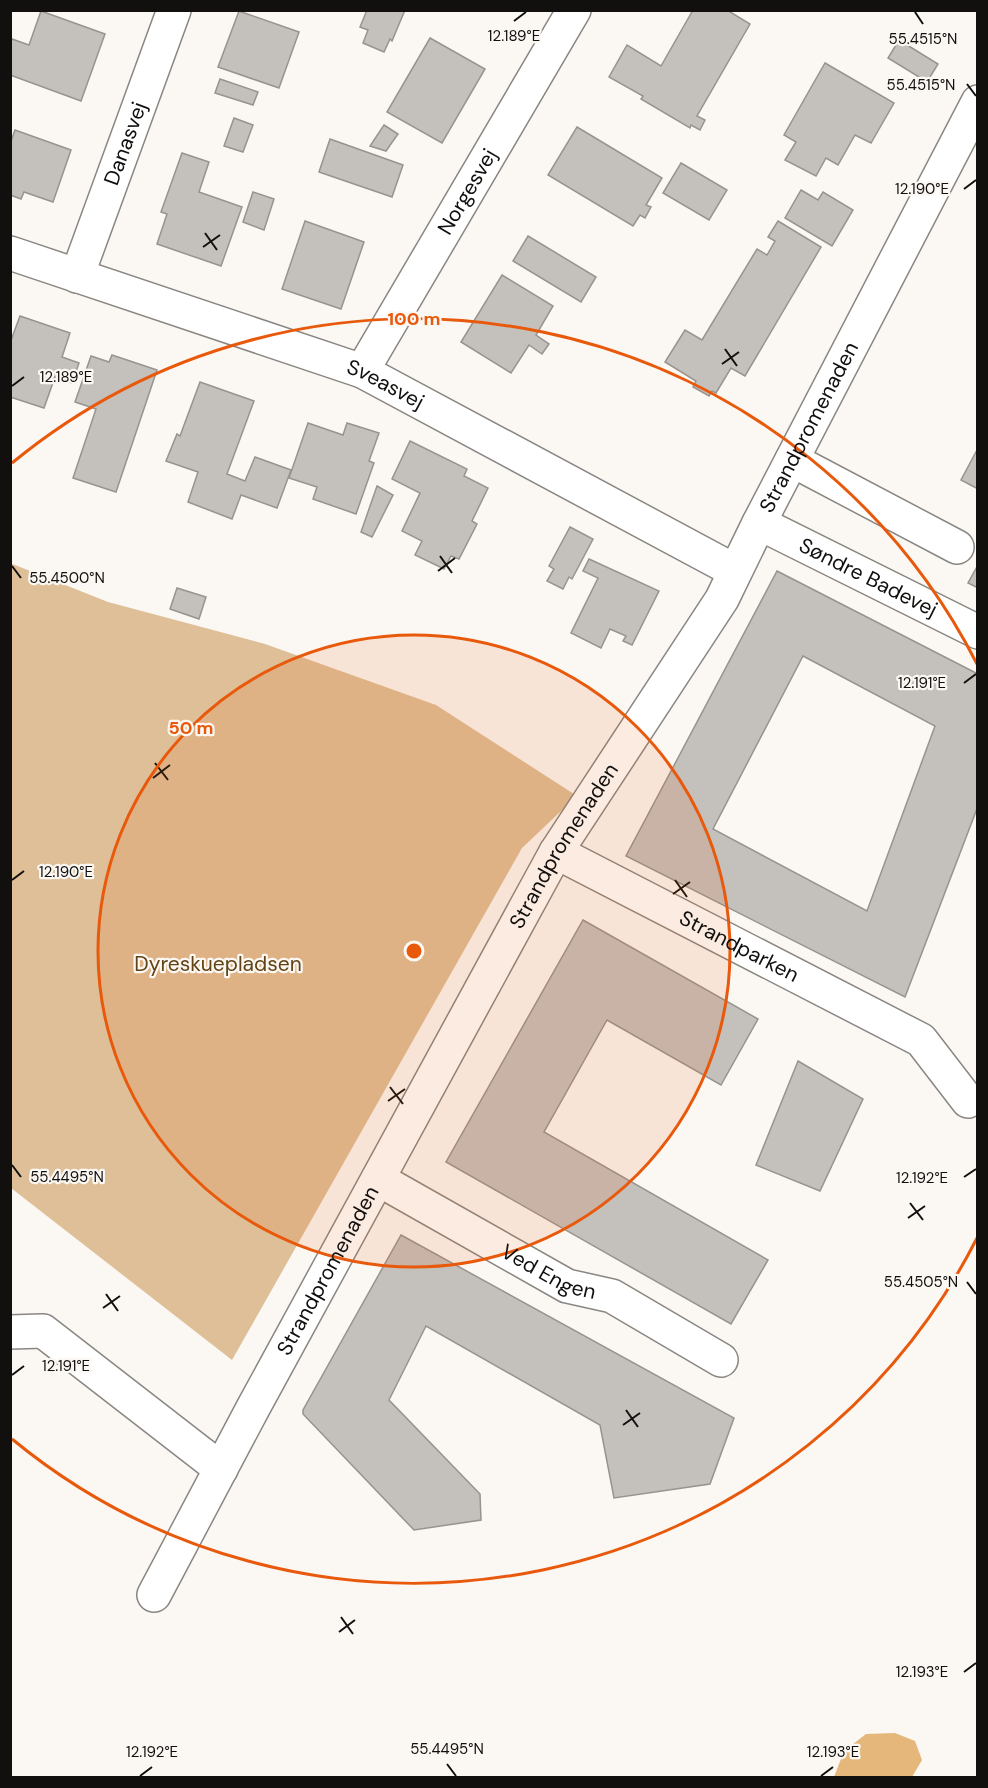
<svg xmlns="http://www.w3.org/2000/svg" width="988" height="1788" font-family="'DM Sans',sans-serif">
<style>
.green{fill:#debf97}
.water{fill:#e5b77b}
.building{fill:#c4c0bc;stroke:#97938f;stroke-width:1.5;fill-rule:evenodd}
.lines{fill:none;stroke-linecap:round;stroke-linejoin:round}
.minor-casing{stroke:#8a8783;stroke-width:36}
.minor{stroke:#fff;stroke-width:33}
.ticks{fill:none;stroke:#11100e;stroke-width:2}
.ring{fill:none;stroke:#e8590c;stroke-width:3}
.labels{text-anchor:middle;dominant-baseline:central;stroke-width:4.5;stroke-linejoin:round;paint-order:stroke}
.street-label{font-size:21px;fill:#11100e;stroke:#fbf7f3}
.park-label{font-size:21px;fill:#624315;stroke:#fbf7f3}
.ticks-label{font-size:15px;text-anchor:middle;fill:#11100e;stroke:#fbf7f3;stroke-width:4.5;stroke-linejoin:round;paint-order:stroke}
.centre{fill:#e8590c;stroke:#fbf7f3;stroke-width:3}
.ring-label{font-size:18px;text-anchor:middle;font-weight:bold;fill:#e8590c;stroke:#fbf7f3;stroke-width:4.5;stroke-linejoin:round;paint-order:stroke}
</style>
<rect width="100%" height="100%" fill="#fbf7f3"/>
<polygon class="green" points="10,563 108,602 265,644 436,705 577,796 522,848 232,1360 11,1188"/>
<polygon class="water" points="895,1733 915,1741 922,1760 912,1777 834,1777 844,1751 866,1734"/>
<g class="building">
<polygon points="367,10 405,10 392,41 390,39 384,52 363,43 368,30 360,27"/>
<polygon points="693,10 727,10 750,24 697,116 705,120 700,130 691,125 690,128 641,99 643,96 609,77 627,45 661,66"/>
<polygon points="41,11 105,34 81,101 10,75 10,44 12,39 29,45"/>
<polygon points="239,11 299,32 279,88 218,67"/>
<polygon points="430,38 485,69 442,143 387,112"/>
<polygon points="899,40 938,64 927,82 888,58"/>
<polygon points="825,63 894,103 871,143 855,135 838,165 826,158 816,176 785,160 796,142 784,135"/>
<polygon points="220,79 258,92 253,105 215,93"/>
<polygon points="234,118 253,125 243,152 224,146"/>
<polygon points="384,125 398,134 386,151 370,146"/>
<polygon points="577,127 662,178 646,205 651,207 645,218 640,215 633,226 548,175"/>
<polygon points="15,130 71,150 53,202 24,192 21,199 10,195 10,144"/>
<polygon points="330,139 403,165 392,197 319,172"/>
<polygon points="182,153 209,162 199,192 242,207 221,266 157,244 167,214 161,212"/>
<polygon points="681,163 727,190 709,220 663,193"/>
<polygon points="801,190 818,200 823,192 853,210 832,246 785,218"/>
<polygon points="253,192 274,199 264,230 243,222"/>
<polygon points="305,221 364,242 341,309 282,289"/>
<polygon points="778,221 821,247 745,376 731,368 716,393 712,391 709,396 693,387 696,381 665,362 685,330 702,340 757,249 767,255 775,241 768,237"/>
<polygon points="528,236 596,277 581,302 513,261"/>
<polygon points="502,275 553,306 536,335 549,344 542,354 529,345 511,373 461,342"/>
<polygon points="20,316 70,333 62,357 79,363 72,383 55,377 44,408 10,397 10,343"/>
<polygon points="112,355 157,370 116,492 73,478 96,409 75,402 91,356 109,362"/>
<polygon points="200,382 254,401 227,474 245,481 255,457 291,470 277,508 241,495 232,519 188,502 198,472 166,461 177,434 180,436"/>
<polygon points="308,423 343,435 347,423 379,433 369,461 374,463 356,514 313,499 317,487 289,478"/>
<polygon points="410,441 467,469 464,476 488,488 472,521 477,524 459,559 451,556 444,569 415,555 422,541 402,531 420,493 392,479"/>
<polygon points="978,448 978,489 961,480"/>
<polygon points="377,486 393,495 372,537 361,532"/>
<polygon points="570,527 593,539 572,579 569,577 563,589 547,581 554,569 549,566"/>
<polygon points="589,559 659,591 632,645 623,641 626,636 610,629 601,648 571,633 598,578 583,571"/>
<polygon points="978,565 978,588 968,583"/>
<path d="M777 571 978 674V806L905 997 626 856ZM803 656 935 726 867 911 713 829Z"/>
<polygon points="177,588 206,597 199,619 170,609"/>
<polygon points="583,920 758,1019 721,1085 607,1020 544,1132 768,1260 731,1324 446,1162"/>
<polygon points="798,1061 863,1099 820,1191 756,1165"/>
<polygon points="401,1235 734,1418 710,1484 614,1498 600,1425 426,1326 389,1400 480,1494 481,1520 414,1530 303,1414 303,1410"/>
</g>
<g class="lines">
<defs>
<g id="minor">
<path id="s1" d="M10 253 362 371 735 571"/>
<path id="s2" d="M77 276 174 10"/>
<path id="s3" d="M362 371 574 10"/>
<polyline points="792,460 957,547"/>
<path id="s4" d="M759 523 978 632"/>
<path id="s5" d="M556 852 921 1040 968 1101"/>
<path id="s6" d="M378 1179 567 1286 612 1296 721 1360"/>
<polyline points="10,1332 43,1331 221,1469"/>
<path id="s7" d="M154 1595 253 1408 556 852 722 599 759 523 978 102"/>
</g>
</defs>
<use href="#minor" class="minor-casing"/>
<use href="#minor" class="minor"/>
</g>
<path class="ticks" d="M915 12 923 24M514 21 526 12M967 84 976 96M964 189 976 180M205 233 217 250M203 247 220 235M725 349 737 366M722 364 739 352M12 386 24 377M440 556 452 573M12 566 21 578M438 571 455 558M964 683 976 674M155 763 168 780M153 778 170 765M12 880 24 871M675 880 687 897M673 894 690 882M390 1087 403 1104M388 1101 405 1089M12 1165 21 1177M964 1177 976 1169M910 1203 923 1220M908 1218 925 1206M967 1282 976 1294M106 1294 118 1311M103 1308 120 1296M12 1375 24 1366M626 1410 638 1427M623 1425 640 1413M341 1617 353 1634M339 1632 355 1620M964 1672 976 1663M447 1764 456 1776M140 1776 152 1767M821 1776 833 1767"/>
<circle cx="414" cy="951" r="316" fill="#e8590c" fill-opacity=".12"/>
<g class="ring">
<circle cx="414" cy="951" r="316"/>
<path d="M977 1238A632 632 0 0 1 12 1439M12 463A632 632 0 0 1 977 664"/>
</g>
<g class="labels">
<g class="street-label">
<text stroke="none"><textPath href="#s2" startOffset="141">Danasvej</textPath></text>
<text stroke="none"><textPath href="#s3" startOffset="208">Norgesvej</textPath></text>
<text stroke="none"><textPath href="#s1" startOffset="398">Sveasvej</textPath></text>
<text stroke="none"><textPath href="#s7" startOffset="1340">Strandpromenaden</textPath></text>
<text stroke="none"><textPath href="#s4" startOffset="122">Søndre Badevej</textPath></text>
<text stroke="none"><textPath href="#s7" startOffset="854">Strandpromenaden</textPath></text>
<text stroke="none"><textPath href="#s5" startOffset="206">Strandparken</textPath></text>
<text stroke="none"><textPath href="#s6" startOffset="195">Ved Engen</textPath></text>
<text stroke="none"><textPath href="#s7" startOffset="368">Strandpromenaden</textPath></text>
</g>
<g class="park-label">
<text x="218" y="964">Dyreskuepladsen</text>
</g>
</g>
<g class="ticks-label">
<text x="514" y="41">12.189°E</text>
<text x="923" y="44">55.4515°N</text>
<text x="921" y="90">55.4515°N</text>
<text x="922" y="194">12.190°E</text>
<text x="66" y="382">12.189°E</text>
<text x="67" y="583">55.4500°N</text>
<text x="922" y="688">12.191°E</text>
<text x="66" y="877">12.190°E</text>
<text x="67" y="1182">55.4495°N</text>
<text x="922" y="1183">12.192°E</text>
<text x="921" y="1287">55.4505°N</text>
<text x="66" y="1371">12.191°E</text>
<text x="922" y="1677">12.193°E</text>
<text x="447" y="1754">55.4495°N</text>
<text x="152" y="1757">12.192°E</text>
<text x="833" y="1757">12.193°E</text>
</g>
<circle cx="414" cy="951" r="9" class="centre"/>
<g class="ring-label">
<text x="414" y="325">100 m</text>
<text x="191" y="734">50 m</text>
</g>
<rect width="988" height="1788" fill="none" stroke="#11100e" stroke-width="24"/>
</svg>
